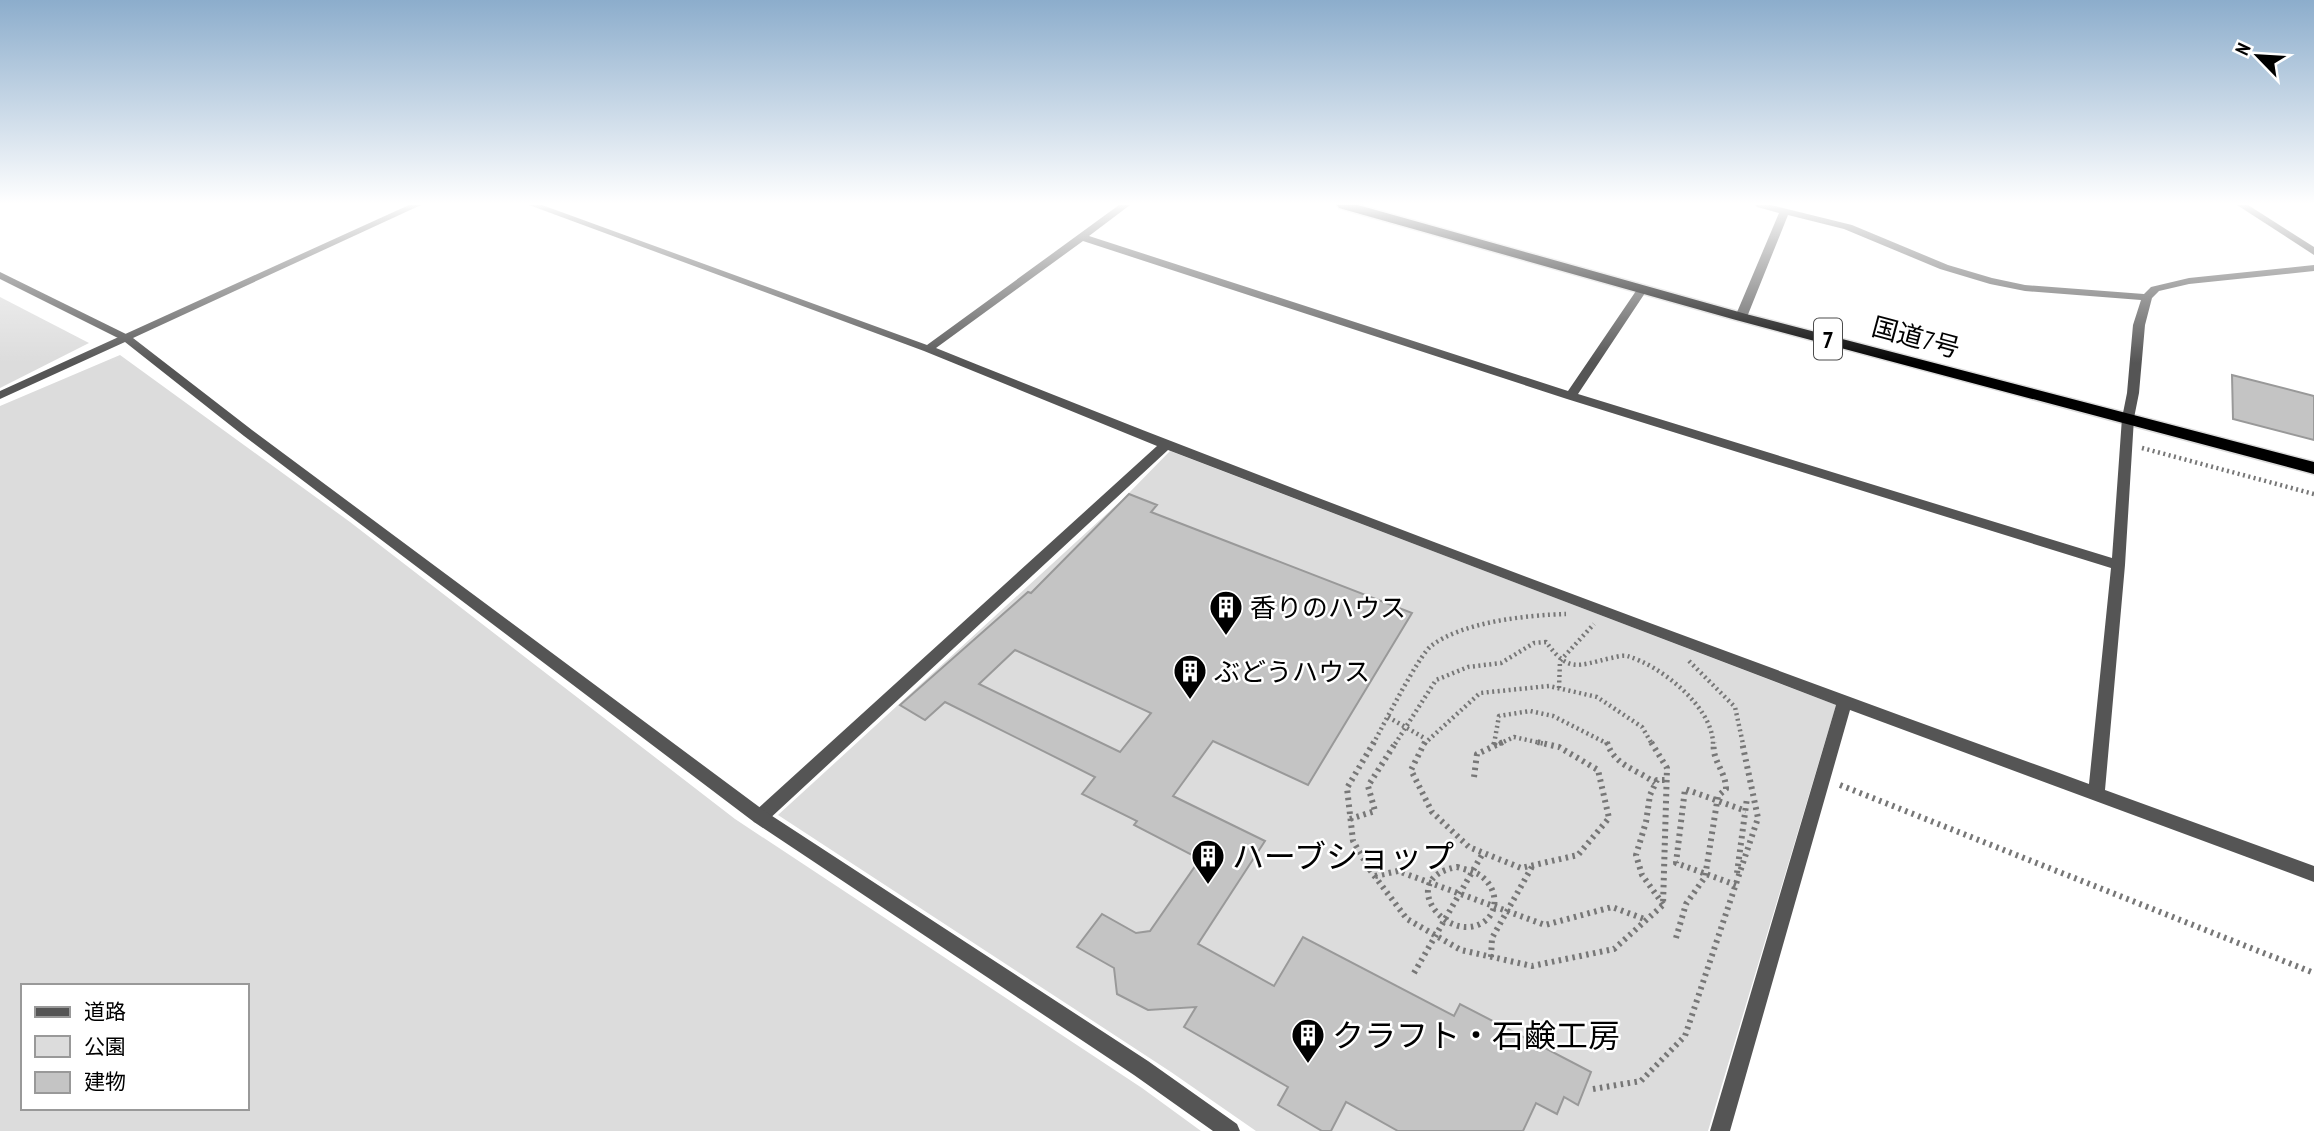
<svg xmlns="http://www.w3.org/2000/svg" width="2314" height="1131" font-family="'PT Sans Narrow','Noto Sans JP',sans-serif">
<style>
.green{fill:#dcdcdc;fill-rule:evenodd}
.building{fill:#c4c4c4;stroke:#999;stroke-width:2;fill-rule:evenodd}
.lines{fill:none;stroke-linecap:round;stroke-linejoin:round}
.trunk-casing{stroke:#dbdbdb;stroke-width:3}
.path-far1{stroke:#777;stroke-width:4.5;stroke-dasharray:2 3.5;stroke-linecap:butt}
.path{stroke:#777;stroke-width:6;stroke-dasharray:2.5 4.5;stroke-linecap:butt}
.minor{fill:#555;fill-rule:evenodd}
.tertiary{fill:#555;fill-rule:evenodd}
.trunk{fill:#000;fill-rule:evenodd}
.labels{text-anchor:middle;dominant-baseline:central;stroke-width:5;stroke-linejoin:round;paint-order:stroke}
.shield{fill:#fff;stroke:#4c4c4c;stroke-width:2}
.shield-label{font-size:24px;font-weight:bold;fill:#000}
.street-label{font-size:26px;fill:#000;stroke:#fff}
.poi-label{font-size:26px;fill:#000;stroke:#fff;text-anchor:start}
.near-poi-label{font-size:32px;fill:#000;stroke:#fff;text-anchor:start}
</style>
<rect width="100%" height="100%" fill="#fff"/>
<g class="green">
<polygon points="0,297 89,343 0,388"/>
<path d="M120 355 350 522 735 819 1142 1088 1201 1131H0V406ZM23 986H247V1108H23Z"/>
<polygon points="1170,451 1836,705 1708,1131 1256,1131 1171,1072 778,815 1124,498"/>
</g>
<g class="building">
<polygon points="2232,375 2314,396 2314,440 2233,419"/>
<path d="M1129 494 1157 505 1151 512 1412 613 1308 785 1213 741 1173 796 1265 841 1198 944 1274 986 1303 937 1454 1016 1460 1004 1591 1072 1578 1105 1564 1097 1557 1114 1536 1103 1523 1131H1398L1346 1102 1331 1131H1322L1278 1105 1288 1087 1184 1027 1196 1007 1148 1010 1117 994 1114 968 1077 947 1102 914 1136 933 1150 931 1200 859 1134 825 1137 821 1082 794 1095 777 945 702 925 720 900 705 1028 592 1031 593ZM1015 650 1151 713 1120 752 979 684Z"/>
</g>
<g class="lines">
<defs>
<polygon id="trunk" points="1337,205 1358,205 1746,314 2314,462 2314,474 1736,320 1339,208"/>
</defs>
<use href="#trunk" class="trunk-casing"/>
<g class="path-far1">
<polyline points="2142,448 2314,494"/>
<polyline points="1689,661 1735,707 1743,744"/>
<polyline points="1559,688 1560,661 1594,624"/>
<polyline points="1388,717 1426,739"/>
<path d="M1373 744C1383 726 1419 655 1431 646 1462 622 1527 615 1566 614"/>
<path d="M1395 744 1436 680 1468 667 1501 663 1534 643 1546 642C1569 673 1576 666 1611 658 1616 657 1622 655 1627 656 1660 665 1713 707 1713 744"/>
<polyline points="1424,744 1480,693 1549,686 1597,697 1642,727 1652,744"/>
<polyline points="1494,744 1499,716 1530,711 1553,716 1608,744"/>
<polyline points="1499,744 1514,737 1545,744"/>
</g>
<g class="path">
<polyline points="1374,742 1347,788 1353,841 1370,870 1407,919 1461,950 1532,966 1614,949 1663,905 1667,768 1651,742"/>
<polyline points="1425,742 1411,770 1432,812 1469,847 1521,868 1578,855 1609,818 1598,770 1559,747 1537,742"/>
<path d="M1607 742C1614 766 1637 769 1655 783"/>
<polyline points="1494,745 1495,742"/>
<polyline points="1474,777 1477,754 1503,742"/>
<polyline points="1840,785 2314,973"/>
<polyline points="1350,819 1375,811 1368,786 1396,742"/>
<path d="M1457 867C1464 869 1472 871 1478 874 1496 884 1502 911 1482 923 1446 944 1395 878 1457 867Z"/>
<polyline points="1737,873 1747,798"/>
<polyline points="1375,876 1398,871 1545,925 1612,907 1647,920"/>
<polyline points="1736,885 1676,863 1685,789 1746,811"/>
<polyline points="1663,904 1642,875 1636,855 1646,822 1650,795 1657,780 1667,780"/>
<path d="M1676 938 1686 904 1705 877 1718 796 1726 789C1726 771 1711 760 1714 742"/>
<polyline points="1491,957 1492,938 1533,865"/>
<polyline points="1414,973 1483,853"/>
<polyline points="1593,1089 1641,1081 1685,1036 1758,818 1742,742"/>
</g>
<g class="minor">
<path d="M529 205H542L927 345 1119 205H1130L1089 236 1568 391 1638 288 1642 287 1647 290 1578 394 2112 558 2122 418 2127 393 2133 325 2141 300 2025 291 1990 284 1940 269 1844 229 1788 215 1747 317 1741 320 1735 317 1779 213 1757 207 1755 205H1771L1852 225 1948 265 1992 278 2025 285 2144 294 2151 287 2189 278 2314 265V271L2189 284 2159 291 2152 298 2145 325 2139 393 2134 418 2125 565 2105 790 2314 866V882L1850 710 1730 1131H1710L1836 705 1168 450 766 822 760 824 754 822 752 817 754 812 1157 446 924 351ZM1083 241 1567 399 2111 568 2089 784C1703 644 1317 501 936 348Z"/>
<polygon points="2237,205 2248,205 2314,247 2314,255"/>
<polygon points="0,272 130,336 132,338 126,341 122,340 0,279"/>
</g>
<polygon class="tertiary" points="409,205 421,205 133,338 252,430 766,812 1148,1061 1237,1124 1240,1131 1213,1131 1134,1075 754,822 244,436 125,342 0,399 0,391"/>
<use href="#trunk" class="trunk"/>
</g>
<linearGradient id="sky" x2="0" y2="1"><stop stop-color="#8cadcc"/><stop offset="0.56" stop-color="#fff"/><stop offset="1" stop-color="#fff" stop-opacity="0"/></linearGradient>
<rect width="2314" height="363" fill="url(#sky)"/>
<defs>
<symbol id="building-pin" viewBox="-11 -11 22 30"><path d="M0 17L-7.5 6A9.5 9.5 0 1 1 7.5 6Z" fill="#000" stroke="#fff"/><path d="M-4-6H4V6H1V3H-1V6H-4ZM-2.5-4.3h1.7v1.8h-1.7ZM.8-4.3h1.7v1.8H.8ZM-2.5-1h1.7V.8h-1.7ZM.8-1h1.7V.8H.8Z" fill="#fff"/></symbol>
</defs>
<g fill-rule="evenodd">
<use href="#building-pin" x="1207" y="588" width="38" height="52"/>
<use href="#building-pin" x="1171" y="652" width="38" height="52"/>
<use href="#building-pin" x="1189" y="837" width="38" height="52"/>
<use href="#building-pin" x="1289" y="1016" width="38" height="52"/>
</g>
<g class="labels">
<rect class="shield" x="1814" y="318.5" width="28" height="41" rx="5"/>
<g class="shield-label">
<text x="1828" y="339">7</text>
</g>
<g class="street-label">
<text transform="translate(1916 337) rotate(15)">国道7号</text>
</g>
<g class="poi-label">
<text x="1250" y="607">香りのハウス</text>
<text x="1214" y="671">ぶどうハウス</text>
</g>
<g class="near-poi-label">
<text x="1232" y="856">ハーブショップ</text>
<text x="1332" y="1035">クラフト・石鹸工房</text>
</g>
</g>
<rect x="21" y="984" width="228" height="126" fill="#ffffff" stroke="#999999" stroke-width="2"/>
<rect x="35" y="1007" width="35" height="10" fill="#555555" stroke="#999999" stroke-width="2"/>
<text x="84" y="1019" font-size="21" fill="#000000">道路</text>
<rect x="35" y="1036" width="35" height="21" fill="#dcdcdc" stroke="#999999" stroke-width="2"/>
<text x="84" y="1054" font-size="21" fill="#000000">公園</text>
<rect x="35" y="1072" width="35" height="21" fill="#c4c4c4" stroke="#999999" stroke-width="2"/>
<text x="84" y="1089" font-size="21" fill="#000000">建物</text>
<g transform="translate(2258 56) rotate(295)" stroke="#ffffff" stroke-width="5" paint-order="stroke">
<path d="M0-5L12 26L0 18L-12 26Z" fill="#000000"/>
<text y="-10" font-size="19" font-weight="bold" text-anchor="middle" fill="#000000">N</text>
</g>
</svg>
